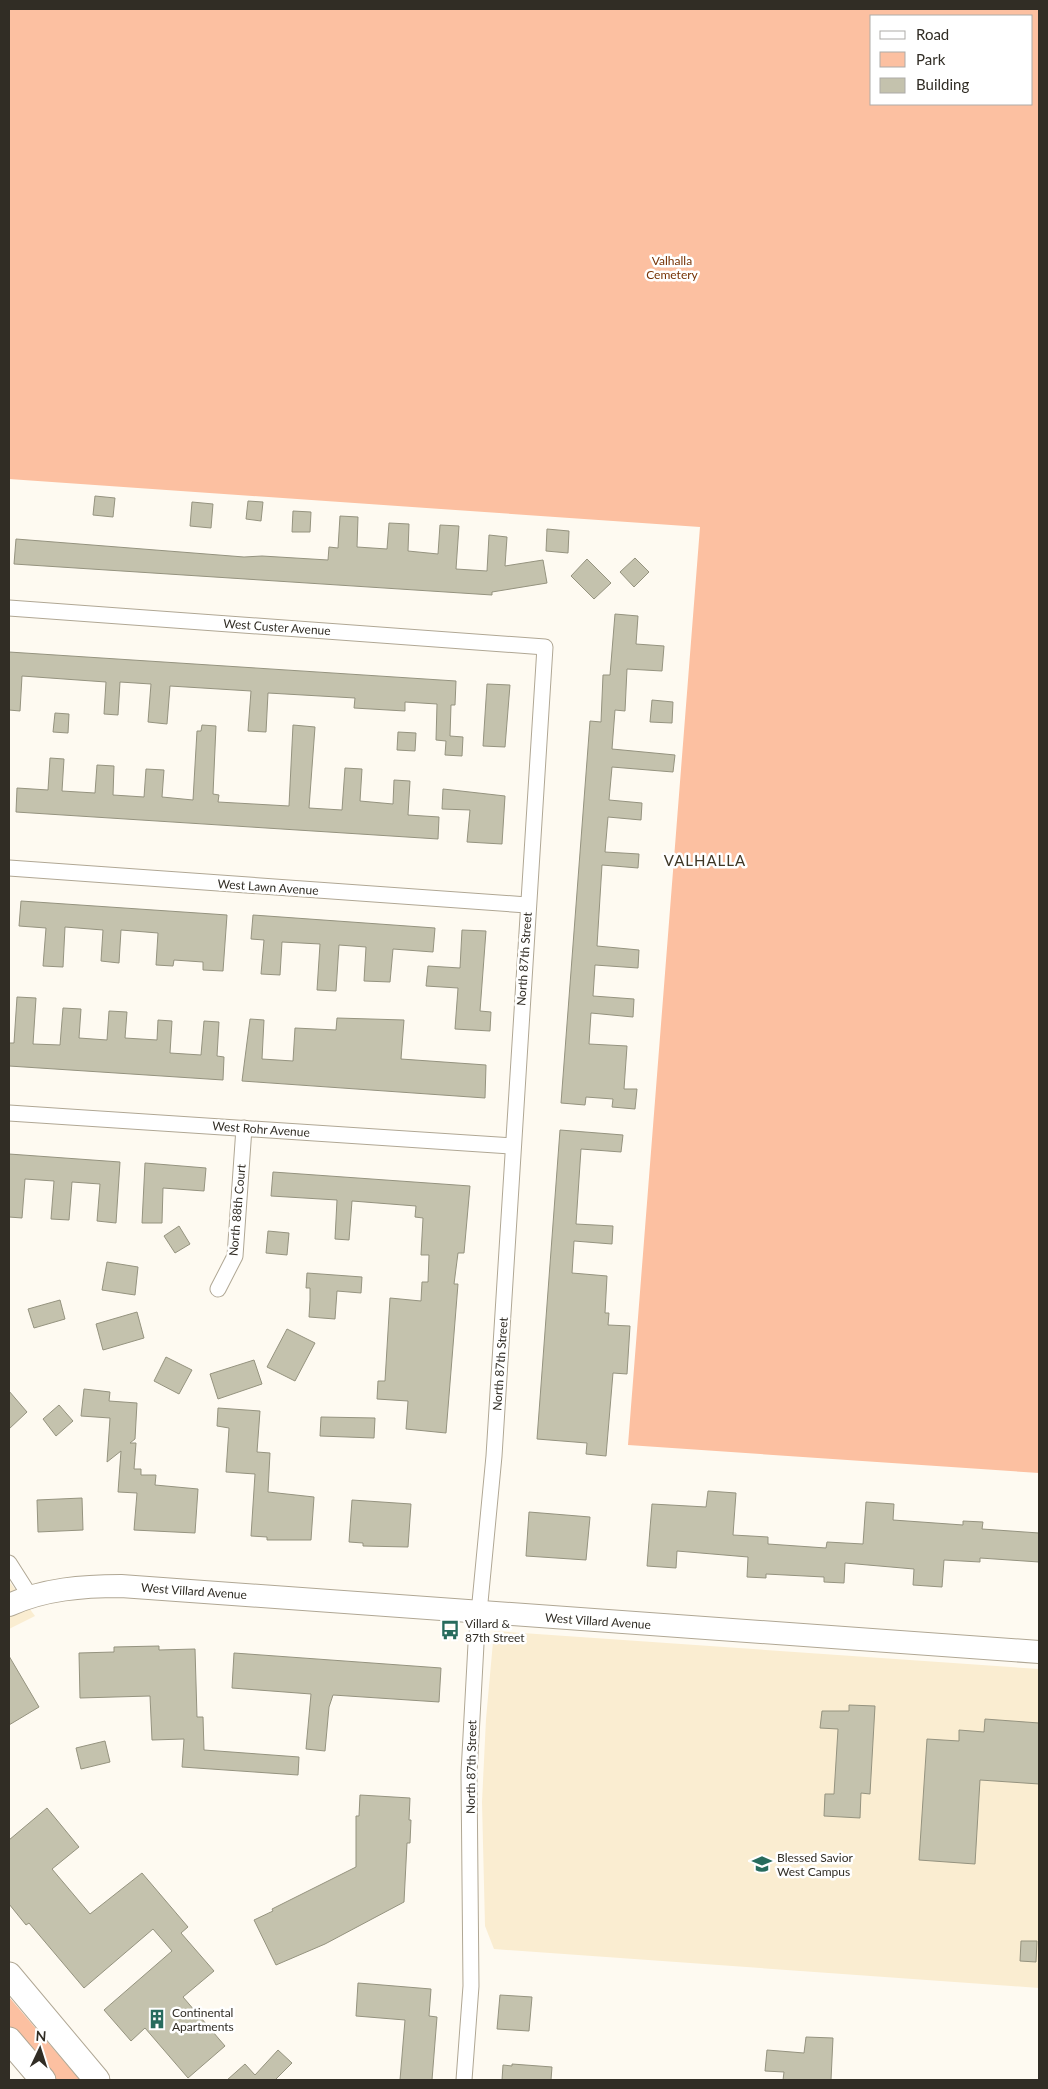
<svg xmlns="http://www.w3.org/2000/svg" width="1048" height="2089" font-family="Lato,sans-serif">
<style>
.built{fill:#faedd1}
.green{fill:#fcc0a1;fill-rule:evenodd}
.building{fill:#c4c2ad;stroke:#95937f}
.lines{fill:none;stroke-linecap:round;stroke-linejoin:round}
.street-casing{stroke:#b0a794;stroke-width:17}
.secondary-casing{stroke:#b0a794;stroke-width:24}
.primary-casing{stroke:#b0a794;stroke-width:27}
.street{stroke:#fff;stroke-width:15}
.secondary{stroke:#fff;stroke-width:22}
.primary{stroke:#fff;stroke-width:25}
.labels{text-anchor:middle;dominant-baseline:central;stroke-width:5;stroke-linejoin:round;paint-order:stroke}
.park-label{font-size:12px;fill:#763204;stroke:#fff}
.street-label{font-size:12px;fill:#312d25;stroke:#fff}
.poi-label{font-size:12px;fill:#312d25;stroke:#fff;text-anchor:start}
.quarter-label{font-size:15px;letter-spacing:1px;fill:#3f3726;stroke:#fff}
</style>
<rect width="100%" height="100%" fill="#fefaf1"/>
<g class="built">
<polygon points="9,1581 35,1616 9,1629"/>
<polygon points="494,1631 1039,1669 1039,1988 494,1949 485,1926 482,1802 486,1719"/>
</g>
<g class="green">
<path d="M9 9H1039V1473L628 1445 700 527 9 479ZM872 16H1032V104H872Z"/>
<polygon points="9,1997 80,2080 54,2080 9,2026"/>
</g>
<g class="building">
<polygon points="95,496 115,498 113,517 93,515"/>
<polygon points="248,501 263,502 261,521 246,519"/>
<polygon points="192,502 213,504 211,528 190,526"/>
<polygon points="293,511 311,512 310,532 292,532"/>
<polygon points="340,516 358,517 357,547 387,549 389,523 409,524 408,551 438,554 440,525 459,526 456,569 487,571 489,535 507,537 505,566 543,560 547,583 492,592 492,595 14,564 16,539 244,557 262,556 328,560 329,547 338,548"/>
<polygon points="547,529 569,531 568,553 546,551"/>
<polygon points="635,558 649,572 634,587 620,572"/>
<polygon points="587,559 611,583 594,599 571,576"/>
<polygon points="615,614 638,616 636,644 664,646 662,671 627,669 625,711 615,710 612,749 675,755 673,772 612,767 609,800 642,803 641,820 608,817 605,852 639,854 638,868 602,865 597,946 639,950 638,968 595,965 593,996 634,999 633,1017 591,1013 589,1044 627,1046 624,1089 637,1089 635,1109 612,1107 613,1099 586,1097 585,1105 561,1103 590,721 601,722 603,675 610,675"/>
<polygon points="9,652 456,681 455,705 451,705 450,736 463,737 462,756 445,755 446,741 436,740 437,704 405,702 405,711 354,708 355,698 268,693 266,732 248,731 251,691 170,686 167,724 148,722 151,684 120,682 118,715 104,714 106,682 22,676 20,711 9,710"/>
<polygon points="487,684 510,685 505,747 483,746"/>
<polygon points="652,700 673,702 672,723 650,722"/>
<polygon points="55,713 69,714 68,733 53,732"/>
<polygon points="202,725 216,726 213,794 219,795 218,802 289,806 293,725 315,727 309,808 342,810 345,768 362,769 360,801 393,804 394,780 410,781 408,815 439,817 438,839 16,812 17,788 48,790 50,758 64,759 62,791 95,793 97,765 114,766 113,795 144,797 146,769 164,770 162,797 193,800 197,731 201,731"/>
<polygon points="398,732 416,733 415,751 397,750"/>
<polygon points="443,789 505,796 502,844 467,842 470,810 442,809"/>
<polygon points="21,901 227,915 223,971 203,970 203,962 174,960 173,966 156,965 158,933 121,930 119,963 101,961 103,930 65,927 63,967 43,966 46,928 19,926"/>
<polygon points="253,915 435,928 433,952 393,949 390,982 364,981 366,947 339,945 336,991 317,990 320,944 282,942 280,975 261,974 264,940 251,939"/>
<polygon points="462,930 486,931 480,1011 491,1012 490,1031 455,1029 458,988 426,986 428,966 460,968"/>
<polygon points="17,997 36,998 33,1044 60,1045 63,1008 81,1009 79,1038 107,1040 109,1011 127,1012 125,1038 157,1040 158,1020 172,1021 170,1053 201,1055 204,1021 219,1022 217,1056 224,1057 223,1080 9,1066 9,1043 14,1043"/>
<polygon points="337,1018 404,1020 401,1059 486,1065 485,1098 242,1081 250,1019 264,1020 262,1059 293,1061 295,1028 336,1030"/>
<polygon points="560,1130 623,1135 621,1152 581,1149 576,1224 613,1226 612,1244 574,1241 572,1273 607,1276 605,1313 609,1313 608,1325 630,1326 627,1374 613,1373 606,1456 586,1454 587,1443 537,1439"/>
<polygon points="9,1154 120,1162 116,1223 97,1221 100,1184 72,1182 69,1220 51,1219 54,1181 25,1179 22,1218 9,1217"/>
<polygon points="145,1163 206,1168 204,1191 163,1188 162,1223 142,1223"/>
<polygon points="273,1172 470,1186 464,1253 458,1253 454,1284 458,1284 446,1433 406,1429 408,1401 377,1399 378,1381 385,1381 390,1298 421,1301 422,1282 428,1282 429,1255 421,1255 423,1218 415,1217 416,1206 352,1201 349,1240 335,1239 337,1200 271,1196"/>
<polygon points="179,1226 190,1244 175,1253 164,1236"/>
<polygon points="268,1231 289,1233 287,1255 266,1253"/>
<polygon points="107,1262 138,1267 135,1295 102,1290"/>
<polygon points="307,1273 362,1277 361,1293 337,1291 335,1319 309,1317 310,1300 310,1288 306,1288"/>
<polygon points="60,1300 65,1319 34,1328 28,1309"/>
<polygon points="137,1312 144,1338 103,1350 96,1324"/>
<polygon points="287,1329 315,1343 295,1381 267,1367"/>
<polygon points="166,1357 192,1370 179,1394 154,1381"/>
<polygon points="254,1360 262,1384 218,1399 210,1374"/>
<polygon points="84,1389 110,1392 109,1401 137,1403 135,1439 130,1443 136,1443 134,1469 141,1469 141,1475 156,1475 155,1485 198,1489 195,1533 134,1530 137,1493 118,1492 121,1451 107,1462 110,1418 81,1416"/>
<polygon points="9,1391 27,1412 9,1429"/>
<polygon points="59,1405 73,1421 56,1436 43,1419"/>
<polygon points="218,1408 260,1411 257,1452 270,1453 268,1492 314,1497 311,1540 267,1540 267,1537 251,1536 255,1474 226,1472 229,1428 217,1426"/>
<polygon points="321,1417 375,1418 374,1438 320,1436"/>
<polygon points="708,1491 736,1493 733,1535 768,1537 768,1544 826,1548 827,1542 863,1544 866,1502 894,1504 893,1520 963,1525 963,1521 983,1522 982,1529 1039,1533 1039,1562 980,1558 980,1562 944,1560 942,1587 913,1585 914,1569 845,1563 844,1583 824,1582 824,1577 766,1574 766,1578 747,1577 748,1557 677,1551 676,1568 647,1566 652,1504 706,1507"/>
<polygon points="82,1498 83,1530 38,1532 37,1500"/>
<polygon points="352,1500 411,1504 408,1547 363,1546 363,1543 349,1542"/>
<polygon points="529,1512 590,1517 586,1560 526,1556"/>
<polygon points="159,1646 159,1650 195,1649 197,1717 203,1717 204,1750 299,1757 298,1775 182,1767 184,1739 152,1740 150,1696 80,1698 79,1653 114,1652 114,1647"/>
<polygon points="234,1653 441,1668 439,1702 333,1695 329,1707 325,1751 306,1749 311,1694 232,1688"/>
<polygon points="9,1656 39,1707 9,1725"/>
<polygon points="849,1705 875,1706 870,1794 861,1793 860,1818 824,1816 825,1794 834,1794 838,1729 820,1728 822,1711 849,1711"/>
<polygon points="985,1719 1039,1723 1039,1784 980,1780 975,1864 919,1860 927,1739 959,1741 959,1730 984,1732"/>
<polygon points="105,1741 110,1762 81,1769 76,1748"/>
<polygon points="360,1795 410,1798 409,1820 411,1820 410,1843 407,1843 404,1902 325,1944 276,1965 254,1920 273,1911 272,1909 356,1867 356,1816 359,1816"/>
<polygon points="47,1808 79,1847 52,1869 90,1914 142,1873 188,1927 181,1933 214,1971 183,1997 225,2046 188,2078 145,2028 131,2041 104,2010 172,1951 153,1929 84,1988 29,1923 26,1925 9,1904 9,1840"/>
<polygon points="1021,1941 1037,1941 1036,1962 1020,1961"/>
<polygon points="358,1983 431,1989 429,2016 437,2017 432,2080 400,2080 405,2020 356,2016"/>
<polygon points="500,1995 532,1997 529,2031 497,2029"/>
<polygon points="806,2037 833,2038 831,2080 783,2080 784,2072 765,2071 767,2050 804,2053"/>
<polygon points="278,2050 292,2063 275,2080 227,2080 245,2064 255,2075"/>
<polygon points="512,2064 552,2067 551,2080 502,2080 503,2065 512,2066"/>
</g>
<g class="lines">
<defs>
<g id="street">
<polyline points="9,608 545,647 494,1456 476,1644 469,1773 471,1986 464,2080"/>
<polyline points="9,868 527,905"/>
<polyline points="9,1113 512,1146"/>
<polyline points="218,1289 235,1256 244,1128"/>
<polyline points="9,1563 30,1596"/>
</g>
<path id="secondary" d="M9 1605C44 1589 83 1586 121 1586L1039 1652"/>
<g id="primary">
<polyline points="9,1975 97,2080"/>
<polyline points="9,2040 43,2080"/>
</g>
</defs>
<use href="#street" class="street-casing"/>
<use href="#secondary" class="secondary-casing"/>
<use href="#primary" class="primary-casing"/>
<use href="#street" class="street"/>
<use href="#secondary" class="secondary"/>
<use href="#primary" class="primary"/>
</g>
<defs>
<symbol id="bus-bare" viewBox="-9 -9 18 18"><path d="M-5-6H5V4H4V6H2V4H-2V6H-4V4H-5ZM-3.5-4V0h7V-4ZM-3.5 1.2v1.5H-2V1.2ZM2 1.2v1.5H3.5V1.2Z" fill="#276b5d" stroke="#fff" stroke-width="2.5" paint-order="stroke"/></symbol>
<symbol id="school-bare" viewBox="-9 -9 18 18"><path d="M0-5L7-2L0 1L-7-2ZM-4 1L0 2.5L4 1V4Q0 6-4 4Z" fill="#276b5d" stroke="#fff" stroke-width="2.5" paint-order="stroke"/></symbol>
<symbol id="building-bare" viewBox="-9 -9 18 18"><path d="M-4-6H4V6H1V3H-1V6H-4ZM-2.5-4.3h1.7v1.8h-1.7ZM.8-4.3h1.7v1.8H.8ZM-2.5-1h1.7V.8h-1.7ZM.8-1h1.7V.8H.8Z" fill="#276b5d" stroke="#fff" stroke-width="2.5" paint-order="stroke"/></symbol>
</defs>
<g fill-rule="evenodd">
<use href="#bus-bare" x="436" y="1616" width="28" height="28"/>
<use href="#school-bare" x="748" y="1850" width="28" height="28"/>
<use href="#building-bare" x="143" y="2005" width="28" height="28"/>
</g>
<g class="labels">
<g class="park-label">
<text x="672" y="260">Valhalla<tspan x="672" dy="14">Cemetery</tspan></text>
</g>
<g class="street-label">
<text transform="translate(277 627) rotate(4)">West Custer Avenue</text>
<text transform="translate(268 887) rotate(4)">West Lawn Avenue</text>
<text transform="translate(524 959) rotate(-86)">North 87th Street</text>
<text transform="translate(261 1129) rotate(4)">West Rohr Avenue</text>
<text transform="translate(237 1210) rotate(-85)">North 88th Court</text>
<text transform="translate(500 1364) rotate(-86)">North 87th Street</text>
<text transform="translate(194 1591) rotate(4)">West Villard Avenue</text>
<text transform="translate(598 1621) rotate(4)">West Villard Avenue</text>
<text transform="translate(471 1767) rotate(-89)">North 87th Street</text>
</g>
<g class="poi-label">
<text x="465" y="1623">Villard &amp;<tspan x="465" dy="14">87th Street</tspan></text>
<text x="777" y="1857">Blessed Savior<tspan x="777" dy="14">West Campus</tspan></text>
<text x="172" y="2012">Continental<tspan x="172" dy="14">Apartments</tspan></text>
</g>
<g class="quarter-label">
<text x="705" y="860">VALHALLA</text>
</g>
</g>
<rect width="1048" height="2089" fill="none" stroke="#312d25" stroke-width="20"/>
<rect x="870" y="15" width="162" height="90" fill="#ffffff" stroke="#adaba8"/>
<rect x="880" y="31" width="25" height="8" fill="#ffffff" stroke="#adaba8"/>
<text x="916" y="40" font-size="15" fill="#312d25">Road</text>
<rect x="880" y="52" width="25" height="15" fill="#fcc0a1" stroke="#adaba8"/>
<text x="916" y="65" font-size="15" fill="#312d25">Park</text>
<rect x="880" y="78" width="25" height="15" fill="#c4c2ad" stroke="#adaba8"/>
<text x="916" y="90" font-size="15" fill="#312d25">Building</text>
<g transform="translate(40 2049) rotate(4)" stroke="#ffffff" stroke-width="4" paint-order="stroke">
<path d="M0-4L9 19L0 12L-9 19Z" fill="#312d25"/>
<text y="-8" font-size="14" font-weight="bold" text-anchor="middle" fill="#312d25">N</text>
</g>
</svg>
